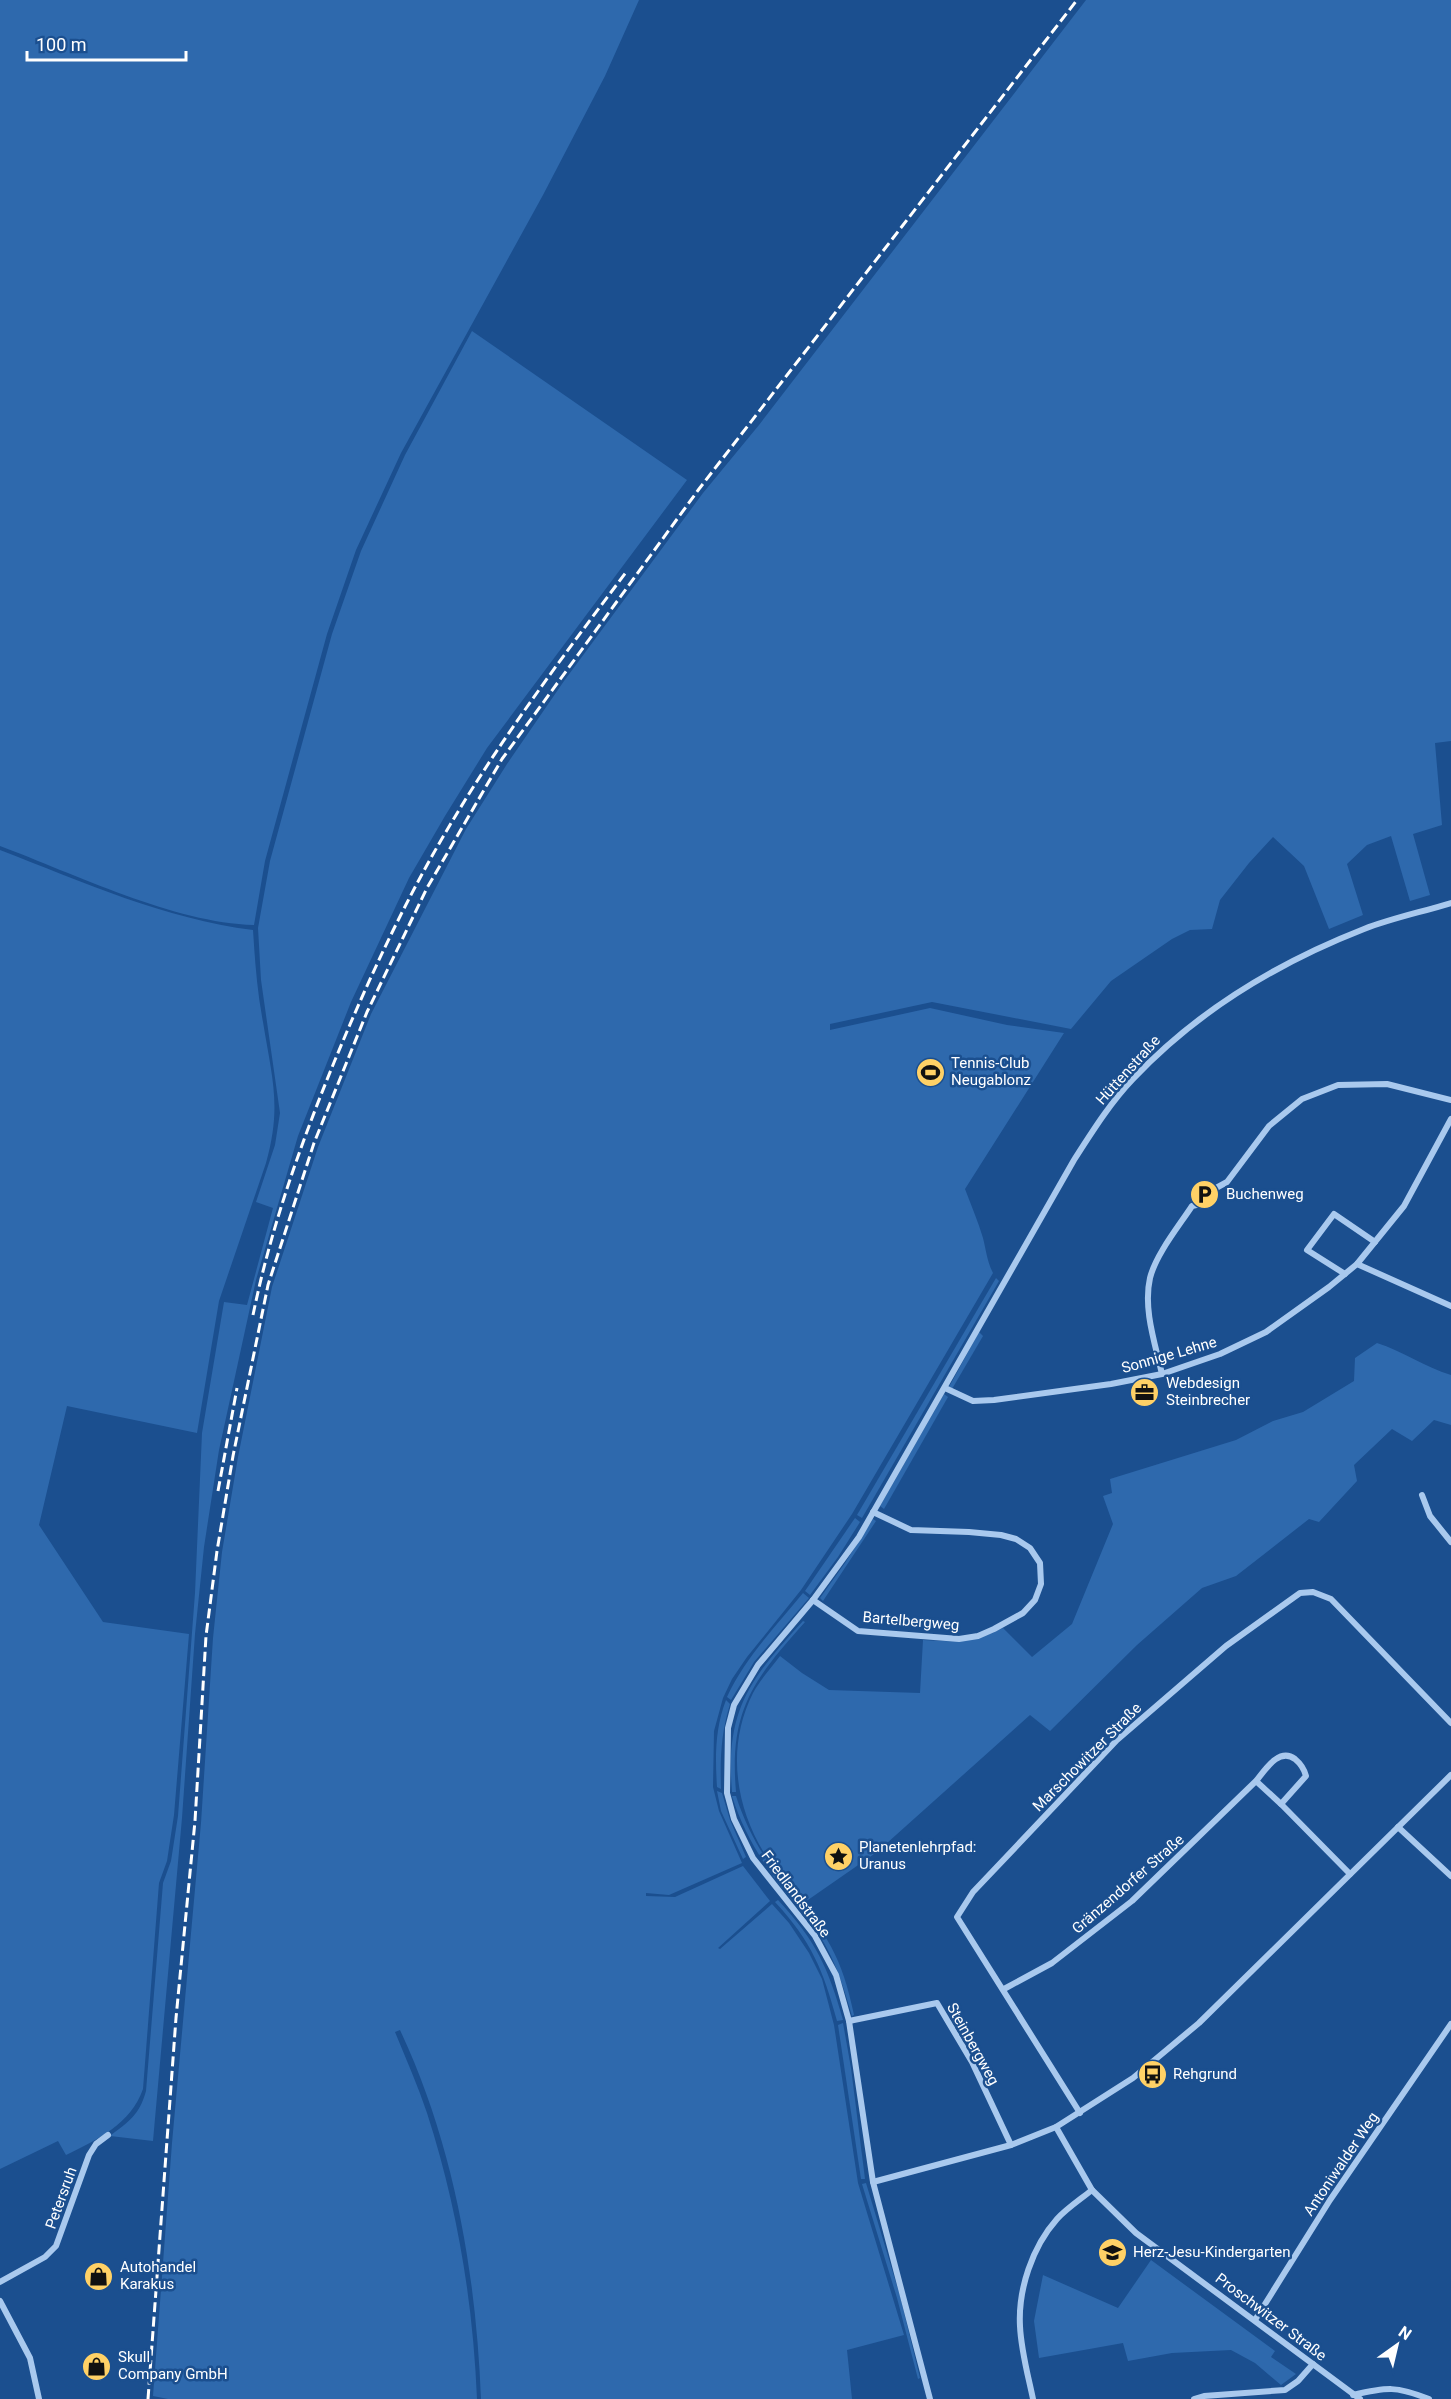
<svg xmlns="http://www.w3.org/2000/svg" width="1451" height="2399" font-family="Roboto,sans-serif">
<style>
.green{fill:#2e69ad}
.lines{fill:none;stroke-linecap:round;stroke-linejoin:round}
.street{stroke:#a9c9ee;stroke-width:6}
.rail{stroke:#fff;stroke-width:3;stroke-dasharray:10 4.5;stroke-linecap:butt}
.labels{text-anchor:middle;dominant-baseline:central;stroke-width:5;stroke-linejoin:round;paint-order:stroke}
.poi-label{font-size:15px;fill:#fff;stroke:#1b4f8f;text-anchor:start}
.street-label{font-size:15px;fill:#fff;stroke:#1b4f8f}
</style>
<rect width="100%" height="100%" fill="#1b4f8f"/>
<g class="green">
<path d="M0 0H639L605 76 543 195 401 453 356 550 327 634 265 861 254 925C174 923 75 874 0 846Z"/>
<path d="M1086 0H1451V741L1435 743 1442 825 1413 834 1430 895 1410 901 1391 836 1367 845 1347 864 1363 915 1329 929 1304 866 1273 837 1249 863 1220 900 1212 929 1190 930 1172 939 1111 981 1071 1029 932 1002 830 1024V1030L930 1008 1007 1025 1064 1033 965 1189C971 1205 978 1221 983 1238 986 1250 987 1261 993 1273L852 1514 801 1590 747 1657 732 1679 723 1698 714 1731 713 1787 719 1811 742 1863 669 1895 646 1893V1896L675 1897 743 1866 770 1901 718 1948 720 1949 772 1904 789 1923 809 1953 822 1979 834 2025 858 2183 904 2335 847 2350 852 2399H481C476 2273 454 2145 400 2030L395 2032C406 2059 418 2086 427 2113 457 2206 473 2301 477 2399H168L153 2396 172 2143 201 1823 213 1638 222 1552 238 1457 272 1287 318 1147 371 1014 466 829 507 764 564 681 703 493 759 425Z"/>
<path d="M472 331 687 480 487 748 445 816 409 878 351 1002 298 1136 256 1280 219 1450 204 1547 195 1634 182 1818 153 2141 110 2136C129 2121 139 2116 146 2091L163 1883 171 1861 178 1816 195 1593 202 1433 224 1302 247 1305 273 1208 256 1202 275 1145 280 1113 261 980 258 928 270 861 332 634 361 551 405 455Z"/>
<path d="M0 850C83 882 165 919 253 930 255 961 257 991 263 1022 272 1078 282 1106 266 1163L219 1301 197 1433 67 1406 39 1525 103 1622 189 1634 174 1815 167 1861 159 1883 143 2089C131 2124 97 2140 66 2155L58 2141 0 2169Z"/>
<polygon points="996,1278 999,1281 862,1518 857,1515"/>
<polygon points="979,1332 983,1336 952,1389 949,1387"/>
<path d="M1377 1343C1402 1351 1425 1367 1451 1375V1425L1434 1420 1412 1441 1392 1429 1354 1465 1357 1481 1319 1522 1309 1519 1236 1576 1202 1588 1137 1645 1050 1731 1030 1715 877 1852 805 1902C792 1888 777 1873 766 1856 735 1807 726 1747 753 1693 760 1680 771 1668 780 1656L802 1673 829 1690 920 1693 923 1640C958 1642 971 1643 1003 1628L1032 1657 1072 1624 1113 1524 1103 1496 1112 1493 1110 1479 1236 1440 1273 1421 1303 1412 1354 1381 1355 1358Z"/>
<polygon points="944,1394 948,1397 884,1509 880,1506"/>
<polygon points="855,1518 860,1522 838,1557 810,1595 805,1591"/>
<polygon points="873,1519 876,1521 823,1601 820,1598 845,1563"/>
<path d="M803 1593 809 1598 754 1662 731 1700 727 1697C745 1658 776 1626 803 1593Z"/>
<path d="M803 1621 805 1622C753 1680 729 1711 736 1792H732C725 1710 750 1679 803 1621Z"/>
<path d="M726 1700 730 1704C721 1733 720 1759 721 1789L717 1787C715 1756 715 1729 726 1700Z"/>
<polygon points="717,1791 722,1793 730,1820 746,1857 743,1859 721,1811"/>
<path d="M732 1796H736C747 1830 763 1857 785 1886L782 1888C760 1859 743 1831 732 1796Z"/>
<path d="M788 1889C827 1933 842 1957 854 2015L852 2016C836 1960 825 1935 785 1892Z"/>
<path d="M778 1900C816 1941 828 1967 843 2020L837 2021C823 1970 812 1942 775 1902Z"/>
<polygon points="843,2023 851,2068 865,2179 861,2179 838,2025"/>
<polygon points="866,2183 900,2296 920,2378 918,2379 897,2298 862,2184"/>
<polygon points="1151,2260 1275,2351 1271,2357 1296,2374 1281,2385 1255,2363 1231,2350 1172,2353 1128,2361 1123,2343 1039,2358 1034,2321 1043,2275 1118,2308"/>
</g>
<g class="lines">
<g class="street">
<polyline points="1357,1264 1451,1306"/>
<polyline points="1345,1274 1307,1250 1334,1214 1375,1242"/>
<path d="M1162 1374C1155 1343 1143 1309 1150 1278 1156 1254 1179 1226 1192 1206L1205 1203 1216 1188 1227 1182 1269 1126 1302 1099 1338 1085 1387 1084 1451 1100"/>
<polyline points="945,1388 973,1401 994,1400 1111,1384 1162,1374 1220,1354 1266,1332 1329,1287 1357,1264 1404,1206 1451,1119"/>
<polyline points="1422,1495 1430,1516 1451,1542"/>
<polyline points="813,1600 858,1631 959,1639 978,1636 994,1629 1023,1613 1035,1600 1041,1584 1040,1563 1030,1548 1016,1539 1001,1535 969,1532 911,1530 873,1512"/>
<polyline points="1281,1804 1350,1874"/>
<polyline points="1398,1827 1451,1876"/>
<path d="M1004 1989 1052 1963 1132 1901 1256 1781 1281 1804 1306 1776C1304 1768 1301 1764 1295 1759 1279 1747 1265 1770 1256 1781"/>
<polyline points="849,2021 937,2003 972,2062 1011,2145"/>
<polyline points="1080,2113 957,1917 973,1892 992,1872 1117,1740 1226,1646 1300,1593 1313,1592 1331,1599 1451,1723"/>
<polyline points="1056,2127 1092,2190 1136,2233 1360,2399"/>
<polyline points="873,2182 1011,2145 1056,2127 1133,2078 1199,2023 1451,1775"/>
<polyline points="0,2282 45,2257 56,2246 89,2155 96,2144 108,2135"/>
<polyline points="0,2301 30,2358 39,2399"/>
<polyline points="1255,2320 1330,2200 1451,2024"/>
<path d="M1353 2395C1388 2387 1396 2386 1429 2399"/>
<path d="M930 2399 873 2182 849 2021 836 1975 815 1936 753 1858 734 1819 727 1793 728 1728 734 1705 758 1665 813 1600 859 1537 1074 1160C1092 1132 1110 1103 1133 1079 1197 1011 1277 963 1364 929 1392 918 1422 912 1451 903"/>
<path d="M1033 2399C1028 2375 1021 2350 1020 2326 1018 2290 1032 2247 1057 2219 1067 2208 1081 2199 1092 2190"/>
<polyline points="1194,2399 1204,2396 1285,2390 1298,2381 1313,2364"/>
</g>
<g class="rail">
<path d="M253 1315C271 1227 301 1143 335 1060 369 978 407 896 453 820 505 733 566 652 627 571"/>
<polyline points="218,1491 237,1388"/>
<polyline points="148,2399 176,2018 195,1821 206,1636 217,1551 233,1456 268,1285 314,1143 367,1012 427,888 502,759 699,489 1077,0"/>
</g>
</g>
<defs>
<symbol id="stadium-disc" viewBox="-11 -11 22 22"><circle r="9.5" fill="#ffd166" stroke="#1b4f8f"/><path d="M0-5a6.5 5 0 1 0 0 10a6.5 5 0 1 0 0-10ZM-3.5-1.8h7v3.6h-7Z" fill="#111"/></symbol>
<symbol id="parking-disc" viewBox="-11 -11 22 22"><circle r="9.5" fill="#ffd166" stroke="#1b4f8f"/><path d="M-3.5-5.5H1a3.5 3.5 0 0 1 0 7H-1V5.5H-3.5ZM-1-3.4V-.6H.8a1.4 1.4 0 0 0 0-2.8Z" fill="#111"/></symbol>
<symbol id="office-disc" viewBox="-11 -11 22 22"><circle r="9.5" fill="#ffd166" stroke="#1b4f8f"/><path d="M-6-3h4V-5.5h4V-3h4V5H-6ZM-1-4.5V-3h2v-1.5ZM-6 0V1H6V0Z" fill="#111"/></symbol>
<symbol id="sight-disc" viewBox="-11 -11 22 22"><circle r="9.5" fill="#ffd166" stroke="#1b4f8f"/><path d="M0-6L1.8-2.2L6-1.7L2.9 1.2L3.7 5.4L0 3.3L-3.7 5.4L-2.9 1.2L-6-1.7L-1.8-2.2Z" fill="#111"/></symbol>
<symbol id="bus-disc" viewBox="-11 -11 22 22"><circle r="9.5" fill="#ffd166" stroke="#1b4f8f"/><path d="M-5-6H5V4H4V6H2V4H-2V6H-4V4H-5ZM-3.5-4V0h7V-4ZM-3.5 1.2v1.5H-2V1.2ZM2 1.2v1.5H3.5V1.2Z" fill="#111"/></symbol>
<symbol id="school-disc" viewBox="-11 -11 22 22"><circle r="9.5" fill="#ffd166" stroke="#1b4f8f"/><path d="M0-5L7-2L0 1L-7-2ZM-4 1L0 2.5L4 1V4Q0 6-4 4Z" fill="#111"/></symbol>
<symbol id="shop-disc" viewBox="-11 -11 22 22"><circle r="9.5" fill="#ffd166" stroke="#1b4f8f"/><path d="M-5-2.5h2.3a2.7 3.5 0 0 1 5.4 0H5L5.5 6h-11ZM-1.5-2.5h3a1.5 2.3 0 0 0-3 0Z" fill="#111"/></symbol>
</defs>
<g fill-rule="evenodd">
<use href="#stadium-disc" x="914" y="1056" width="33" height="33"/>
<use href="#parking-disc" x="1188" y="1178" width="33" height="33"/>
<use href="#office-disc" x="1128" y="1376" width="33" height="33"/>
<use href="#sight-disc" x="822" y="1840" width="33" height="33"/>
<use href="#bus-disc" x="1136" y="2058" width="33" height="33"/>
<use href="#school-disc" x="1096" y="2236" width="33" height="33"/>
<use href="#shop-disc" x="82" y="2260" width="33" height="33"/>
<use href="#shop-disc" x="80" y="2350" width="33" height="33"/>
</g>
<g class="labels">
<g class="poi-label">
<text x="951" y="1063">Tennis-Club<tspan x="951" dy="17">Neugablonz</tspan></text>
<text x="1226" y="1194">Buchenweg</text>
<text x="1166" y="1383">Webdesign<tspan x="1166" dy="17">Steinbrecher</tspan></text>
<text x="859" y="1847">Planetenlehrpfad:<tspan x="859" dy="17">Uranus</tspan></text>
<text x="1173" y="2074">Rehgrund</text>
<text x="1133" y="2252">Herz-Jesu-Kindergarten</text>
<text x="120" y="2267">Autohandel<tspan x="120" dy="17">Karakus</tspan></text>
<text x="118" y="2357">Skull<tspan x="118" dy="17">Company GmbH</tspan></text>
</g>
<g class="street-label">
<text transform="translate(1128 1070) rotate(-48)">Hüttenstraße</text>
<text transform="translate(1169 1355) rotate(-16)">Sonnige Lehne</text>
<text transform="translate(911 1621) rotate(5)">Bartelbergweg</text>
<text transform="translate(1087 1757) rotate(-45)">Marschowitzer Straße</text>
<text transform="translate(1128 1884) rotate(-41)">Gränzendorfer Straße</text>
<text transform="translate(796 1894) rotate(53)">Friedlandstraße</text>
<text transform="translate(973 2044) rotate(61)">Steinbergweg</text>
<text transform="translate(1341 2164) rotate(-56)">Antoniwalder Weg</text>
<text transform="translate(61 2198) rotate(-70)">Petersruh</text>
<text transform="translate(1271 2317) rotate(37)">Proschwitzer Straße</text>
</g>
</g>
<g transform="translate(1397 2345) rotate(34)" stroke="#1b4f8f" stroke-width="4.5" paint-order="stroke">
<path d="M0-4.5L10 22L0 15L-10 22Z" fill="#ffffff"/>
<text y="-9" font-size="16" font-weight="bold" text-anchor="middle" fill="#ffffff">N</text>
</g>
<path d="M27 51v9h159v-9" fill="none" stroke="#ffffff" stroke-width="3"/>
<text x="36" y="51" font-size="18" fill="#ffffff" stroke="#1b4f8f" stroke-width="4.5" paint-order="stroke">100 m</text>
</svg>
